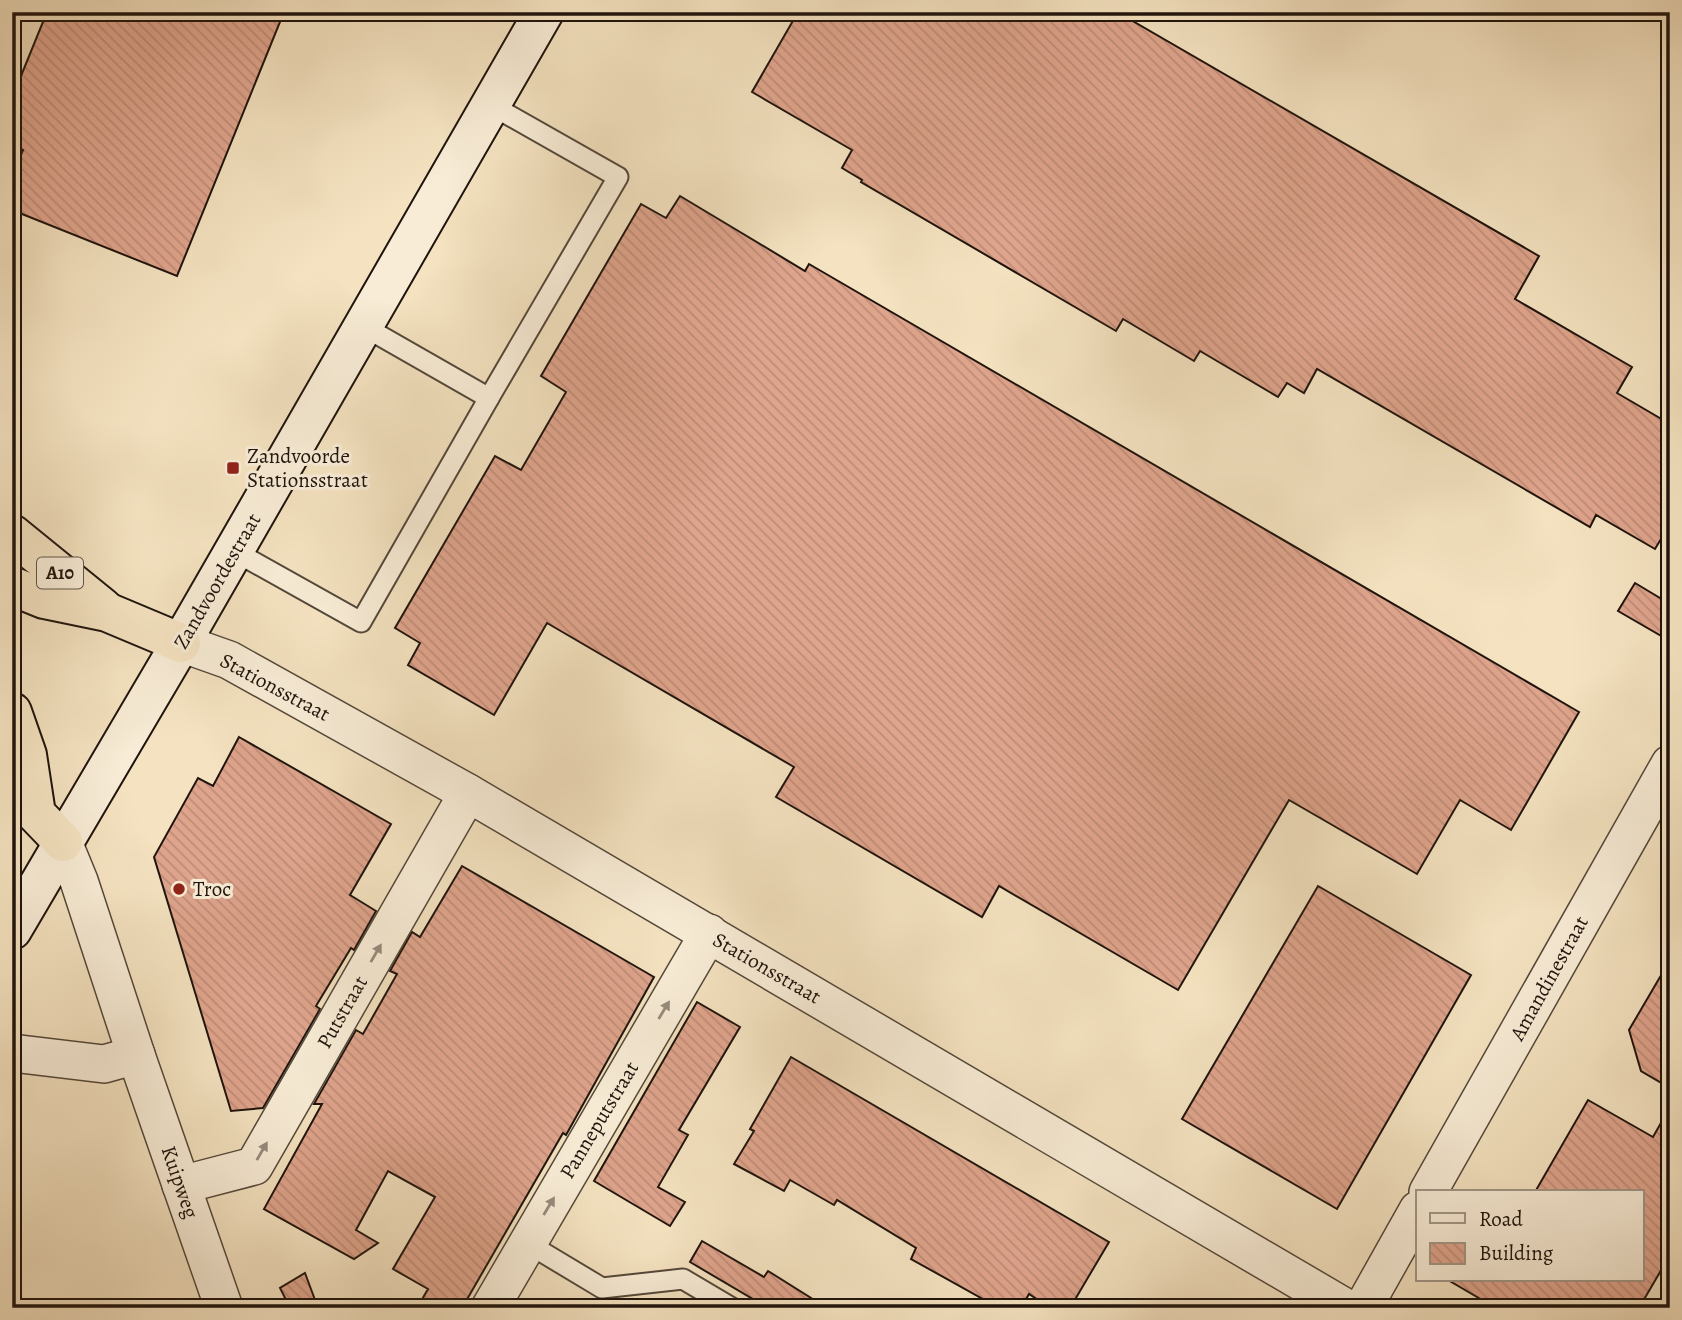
<svg xmlns="http://www.w3.org/2000/svg" width="1682" height="1320" font-family="Alegreya,serif">
<style>
.building{fill:url(#building-back-hatch);stroke:#1f140d;stroke-width:2}
.lines{fill:none;stroke-linecap:round;stroke-linejoin:round}
.lane-casing{stroke:#54483a;stroke-width:23}
.street-casing{stroke:#54483a;stroke-width:40}
.secondary-casing{stroke:#1f140d;stroke-width:42}
.highway-casing{stroke:#1f140d;stroke-width:42}
.lane{stroke:#f8ecd6;stroke-width:19}
.street{stroke:#f8ecd6;stroke-width:37}
.secondary{stroke:#f8ecd6;stroke-width:38}
.highway{stroke:#f4e2c0;stroke-width:38}
.oneway{fill:#968b7c}
.poi-dot{fill:#8f2418;stroke:#f8ecd6;stroke-width:2.5}
.labels{text-anchor:middle;dominant-baseline:central;stroke-width:6;stroke-linejoin:round;paint-order:stroke}
.shield{fill:#f8ecd6;stroke:#605549;stroke-width:2}
.shield-label{font-size:19px;font-weight:bold;fill:#1f140d}
.poi-label{font-size:21px;fill:#1f140d;stroke:#f8ecd6;text-anchor:start}
.street-label{font-size:21px;fill:#1f140d;stroke:#f8ecd6}
</style>
<defs>
<pattern id="building-back-hatch" width="6" height="6" patternUnits="userSpaceOnUse" patternTransform="scale(1.75)"><rect width="6" height="6" fill="#dfa48c"/><path d="M-1 5l2 2M0 0l6 6M5-1l2 2" fill="none" stroke="#bf8c78"/></pattern>
</defs>
<rect width="100%" height="100%" fill="#f4e2c0"/>
<filter id="stains"><feTurbulence type="fractalNoise" baseFrequency=".00286" numOctaves="4"/><feColorMatrix values="0 0 0 0 .2 0 0 0 0 .09 0 0 0 0 .02 0 0 0 .5 -.17"/></filter>
<radialGradient id="worn" r=".72"><stop offset=".6" stop-color="#630" stop-opacity="0"/><stop offset="1" stop-color="#630" stop-opacity=".3"/></radialGradient>
<g class="building">
<polygon points="47,12 284,12 177,276 12,210 12,176 23,150 12,146 12,98"/>
<polygon points="798,12 1117,12 1539,256 1515,299 1632,367 1617,393 1670,424 1670,524 1655,549 1596,515 1590,527 1317,369 1304,393 1287,383 1278,397 1200,351 1194,361 1123,319 1116,331 861,182 862,180 842,168 852,150 752,92"/>
<polygon points="680,196 805,271 809,264 1579,712 1511,830 1460,800 1417,874 1289,800 1178,990 999,886 982,917 776,797 794,767 547,623 494,715 408,665 420,643 395,628 495,456 521,470 566,392 541,376 641,204 666,218"/>
<polygon points="1635,583 1670,604 1670,641 1618,611"/>
<polygon points="239,737 391,824 350,895 376,911 354,950 351,948 316,1006 320,1009 263,1108 231,1111 154,857 198,778 213,786"/>
<polygon points="462,866 654,977 566,1135 563,1133 462,1308 417,1308 428,1289 393,1269 435,1197 388,1171 356,1230 378,1243 354,1259 264,1209 322,1104 314,1104 356,1030 363,1034 397,974 390,971 412,932 420,937"/>
<polygon points="1318,886 1471,975 1337,1209 1182,1119"/>
<polygon points="1670,960 1670,1088 1641,1071 1629,1030"/>
<polygon points="697,1002 740,1027 679,1130 688,1135 658,1187 685,1202 670,1226 594,1181"/>
<polygon points="791,1057 1109,1242 1070,1308 1050,1308 1029,1294 1021,1308 999,1308 911,1259 916,1248 837,1200 834,1205 790,1180 784,1191 734,1164 754,1131 750,1129"/>
<polygon points="1588,1100 1653,1137 1670,1107 1670,1255 1639,1308 1496,1308 1448,1280 1642,1280 1642,1192 1535,1192"/>
<polygon points="702,1241 764,1277 768,1271 827,1308 768,1308 690,1262"/>
<polygon points="305,1273 318,1308 290,1308 280,1288"/>
</g>
<g class="lines">
<defs>
<g id="lane">
<polyline points="489,398 618,177 491,105"/>
<polyline points="234,551 361,622 489,398 363,326"/>
<polyline points="527,1243 602,1288 683,1279 732,1308"/>
</g>
<g id="street">
<polyline points="181,643 229,660 468,793 1346,1308"/>
<polyline points="63,842 79,881 136,1055"/>
<polyline points="12,1053 104,1064 136,1055 224,1308"/>
<polyline points="181,1185 254,1166 468,793"/>
<polyline points="1428,1192 1670,764"/>
<polyline points="490,1308 709,933"/>
<polyline points="1363,1308 1418,1210"/>
</g>
<polyline id="secondary" points="12,930 181,643 544,12"/>
<g id="highway">
<polyline points="12,534 103,608"/>
<polyline points="12,586 44,599 107,612 181,643"/>
<polyline points="12,712 27,755 36,814 63,842"/>
</g>
</defs>
<use href="#lane" class="lane-casing"/>
<use href="#street" class="street-casing"/>
<use href="#secondary" class="secondary-casing"/>
<use href="#highway" class="highway-casing"/>
<use href="#lane" class="lane"/>
<use href="#street" class="street"/>
<use href="#secondary" class="secondary"/>
<use href="#highway" class="highway"/>
</g>
<defs><path id="oneway-solid" d="M-6-.8H1V-3.2L6.5 0L1 3.2V.8H-6Z" transform="scale(1.75)"/></defs>
<g class="oneway">
<use href="#oneway-solid" transform="translate(376 953) rotate(-60)"/>
<use href="#oneway-solid" transform="translate(664 1010) rotate(-59)"/>
<use href="#oneway-solid" transform="translate(262 1151) rotate(-60)"/>
<use href="#oneway-solid" transform="translate(549 1206) rotate(-59)"/>
</g>
<g class="poi-dot">
<rect x="226" y="461" width="14" height="14" rx="3.5"/>
<circle cx="179" cy="889" r="7"/>
</g>
<g class="labels">
<rect class="shield" x="37" y="557.5" width="46" height="31" rx="5"/>
<g class="shield-label">
<text x="60" y="573">A10</text>
</g>
<g class="poi-label">
<text x="247" y="456">Zandvoorde<tspan x="247" dy="24">Stationsstraat</tspan></text>
<text x="193" y="889">Troc</text>
</g>
<g class="street-label">
<text transform="translate(217 581) rotate(-60)">Zandvoordestraat</text>
<text transform="translate(275 687) rotate(28)">Stationsstraat</text>
<text transform="translate(767 968) rotate(30)">Stationsstraat</text>
<text transform="translate(1549 978) rotate(-61)">Amandinestraat</text>
<text transform="translate(342 1012) rotate(-60)">Putstraat</text>
<text transform="translate(599 1120) rotate(-59)">Panneputstraat</text>
<text transform="translate(180 1182) rotate(71)">Kuipweg</text>
</g>
</g>
<rect width="1682" height="1320" fill="none" stroke="#f4e2c0" stroke-width="42"/>
<rect x="14" y="14" width="1654" height="1292" fill="none" stroke="#1f140d" stroke-width="3.5"/>
<rect x="21" y="21" width="1640" height="1278" fill="none" stroke="#1f140d" stroke-width="2"/>
<rect x="1416" y="1190" width="228" height="91" fill="#f8ecd6" stroke="#a19686" stroke-width="2"/>
<rect x="1430" y="1213" width="35" height="10" fill="#f8ecd6" stroke="#a19686" stroke-width="2"/>
<text x="1479" y="1226" font-size="21" fill="#1f140d">Road</text>
<rect x="1430" y="1243" width="35" height="21" fill="url(#building-back-hatch)" stroke="#a19686" stroke-width="2"/>
<text x="1479" y="1260" font-size="21" fill="#1f140d">Building</text>
<rect width="100%" height="100%" filter="url(#stains)"/>
<rect width="100%" height="100%" fill="url(#worn)"/>
</svg>
